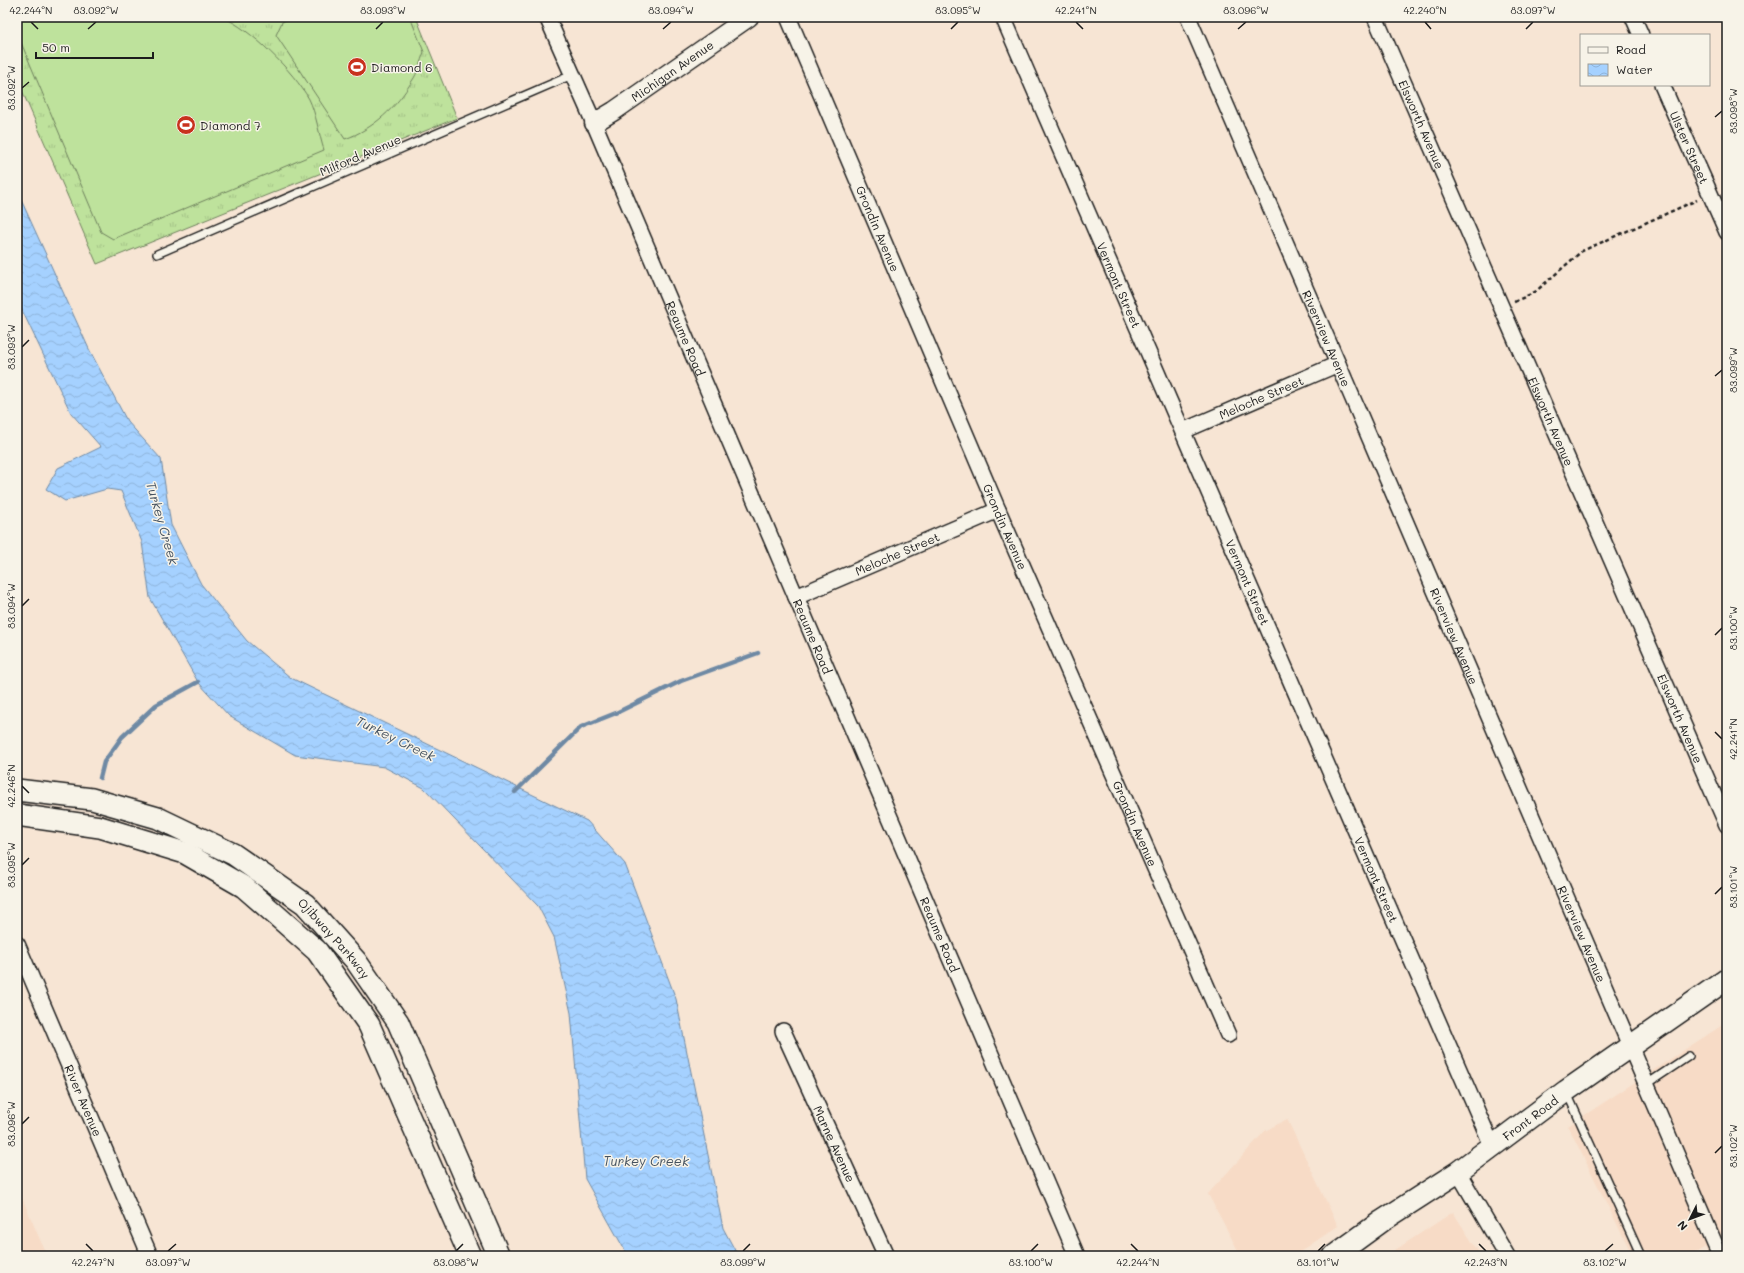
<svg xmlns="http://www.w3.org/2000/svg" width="1744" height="1273" font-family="Mali,sans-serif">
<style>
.built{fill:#f7dbc6}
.grass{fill:url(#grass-tufts);stroke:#6d7f5c}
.pitch{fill:#bee29c;stroke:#6d7f5c}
.water{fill:url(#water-waves);stroke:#6e89a4}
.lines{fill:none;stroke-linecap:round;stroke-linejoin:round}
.stream{stroke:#6e89a4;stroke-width:4.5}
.service-casing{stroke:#1c1c1c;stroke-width:10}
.minor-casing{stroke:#1c1c1c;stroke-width:18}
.tertiary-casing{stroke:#1c1c1c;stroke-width:21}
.secondary-casing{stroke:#1c1c1c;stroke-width:24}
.path{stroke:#1c1c1c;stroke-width:2.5;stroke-dasharray:4 3;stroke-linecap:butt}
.service{stroke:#f7f3e8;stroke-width:7}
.minor{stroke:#f7f3e8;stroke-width:15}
.tertiary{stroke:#f7f3e8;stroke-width:18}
.secondary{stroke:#f7f3e8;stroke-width:21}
.ticks{fill:none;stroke:#1c1c1c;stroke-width:1.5}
.labels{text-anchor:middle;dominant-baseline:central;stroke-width:3;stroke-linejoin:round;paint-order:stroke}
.poi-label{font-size:12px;fill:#1c1c1c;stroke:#f7f3e8;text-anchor:start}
.street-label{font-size:12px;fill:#1c1c1c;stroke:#f7f3e8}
.water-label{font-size:13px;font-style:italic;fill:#455260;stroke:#f7f3e8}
.neatline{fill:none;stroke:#1c1c1c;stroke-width:1.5}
.ticks-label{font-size:10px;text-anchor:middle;fill:#1c1c1c}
</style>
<defs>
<pattern id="grass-tufts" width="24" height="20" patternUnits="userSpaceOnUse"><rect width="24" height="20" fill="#bee29c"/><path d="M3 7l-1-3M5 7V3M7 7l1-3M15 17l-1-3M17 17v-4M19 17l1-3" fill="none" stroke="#a3c186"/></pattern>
<pattern id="water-waves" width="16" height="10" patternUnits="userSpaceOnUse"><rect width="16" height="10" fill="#a5d1ff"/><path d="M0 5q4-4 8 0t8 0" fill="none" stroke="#8db3da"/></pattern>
</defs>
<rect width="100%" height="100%" fill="#f7e5d4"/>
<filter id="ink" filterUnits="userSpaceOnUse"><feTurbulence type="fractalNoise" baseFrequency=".025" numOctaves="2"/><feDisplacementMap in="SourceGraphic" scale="8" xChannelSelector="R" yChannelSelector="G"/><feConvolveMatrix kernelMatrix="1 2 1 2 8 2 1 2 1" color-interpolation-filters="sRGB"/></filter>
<g filter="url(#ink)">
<g class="built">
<polygon points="1727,1022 1727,1256 1710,1256 1705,1247 1691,1256 1633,1256 1568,1126"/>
<polygon points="1287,1119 1338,1226 1294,1256 1241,1256 1208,1194 1265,1131"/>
<polygon points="17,1186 47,1256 17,1256"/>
<polygon points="1453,1212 1481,1256 1386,1256"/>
</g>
<polygon class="grass" points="17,17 416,17 457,118 97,264 17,79"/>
<g class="pitch">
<path d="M27 17H222C250 28 294 72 309 99 316 113 319 135 324 150L113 239 101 232 17 33V24Z"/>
<path d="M292 17H410L424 52C420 62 418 73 412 81 397 107 373 129 345 139L276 35 282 22Z"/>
</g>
<polygon class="water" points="17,191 89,349 127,421 161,459 171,525 201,584 247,641 291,678 587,821 625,864 676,999 723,1228 738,1256 628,1256 585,1179 571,1013 554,937 538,906 424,788 384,767 295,755 229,716 198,682 150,598 142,542 121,491 107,489 65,501 46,489 58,468 101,447 71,413 21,308 17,294"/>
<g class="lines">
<g class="stream">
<polyline points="100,778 104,762 122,737 156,705 198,682"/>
<polyline points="515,792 581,727 616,713 681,681 758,653"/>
</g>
<defs>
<g id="service">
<polyline points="157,254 572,75"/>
<polyline points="1647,1084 1689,1056"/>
<polyline points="1567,1093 1641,1256"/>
</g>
<g id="minor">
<path id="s1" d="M547 17 594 123 1077 1256"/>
<path id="s2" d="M788 17 998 510 1228 1035"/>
<path id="s3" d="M1003 17 1493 1148"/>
<path id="s4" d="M1188 17 1338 364 1720 1256"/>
<path id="s5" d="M1375 17 1727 825"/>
<polyline points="1633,17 1641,35"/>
<path id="s6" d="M1662 85 1727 232"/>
<path id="s7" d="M1183 431 1338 364"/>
<path id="s8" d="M796 597 998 510"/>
<path id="s9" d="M17 944 150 1256"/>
<path id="s10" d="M783 1031 886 1256"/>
<polyline points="1458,1172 1507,1256"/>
</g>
<g id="tertiary">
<path id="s11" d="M594 123 614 111 749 17"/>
</g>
<g id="secondary">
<path id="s12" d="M17 790 92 799 158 818 233 854 305 904 356 961 398 1022 499 1256"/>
<polyline points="17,815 100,827 185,853 244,887 317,951 369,1025 470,1256"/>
<path id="s13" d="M1334 1256 1382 1221 1458 1172 1566 1091 1727 979"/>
</g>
</defs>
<use href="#service" class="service-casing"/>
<use href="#minor" class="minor-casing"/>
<use href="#tertiary" class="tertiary-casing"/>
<use href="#secondary" class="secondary-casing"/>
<polyline class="path" points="1514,302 1535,292 1582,251 1697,200"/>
<use href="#service" class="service"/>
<use href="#minor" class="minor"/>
<use href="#tertiary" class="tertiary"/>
<use href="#secondary" class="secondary"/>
</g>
</g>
<path class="ticks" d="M31 22 38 29M1076 22 1083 29M1425 22 1431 29M88 29 96 22M376 29 383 22M663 29 671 22M951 29 958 22M1238 29 1246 22M1526 29 1533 22M22 88 29 82M1715 117 1722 111M22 347 29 340M1715 376 1722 370M22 606 29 599M1715 635 1722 628M1715 732 1722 739M22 786 29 793M22 865 29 858M1715 894 1722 887M22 1124 29 1117M1715 1153 1722 1146M86 1244 93 1251M1131 1244 1138 1251M1479 1244 1486 1251M168 1251 176 1244M456 1251 463 1244M743 1251 750 1244M1031 1251 1038 1244M1318 1251 1325 1244M1605 1251 1613 1244"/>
<defs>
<symbol id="stadium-disc" viewBox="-11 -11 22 22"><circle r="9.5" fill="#c8321e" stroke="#f7f3e8"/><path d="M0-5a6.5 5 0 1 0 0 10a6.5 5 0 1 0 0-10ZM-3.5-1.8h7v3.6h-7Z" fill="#fff"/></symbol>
</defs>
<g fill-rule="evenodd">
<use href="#stadium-disc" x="346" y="56" width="22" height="22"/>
<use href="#stadium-disc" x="175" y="114" width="22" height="22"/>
</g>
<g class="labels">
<g class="poi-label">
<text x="371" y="67">Diamond 6</text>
<text x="200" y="125">Diamond 7</text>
</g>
<g class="street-label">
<text stroke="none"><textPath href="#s11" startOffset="94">Michigan Avenue</textPath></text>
<text stroke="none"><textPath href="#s5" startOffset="117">Elsworth Avenue</textPath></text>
<text stroke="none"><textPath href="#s6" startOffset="68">Ulster Street</textPath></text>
<text transform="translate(360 155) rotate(-23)">Milford Avenue</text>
<text stroke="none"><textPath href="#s2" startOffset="230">Grondin Avenue</textPath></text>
<text stroke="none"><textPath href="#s3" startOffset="292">Vermont Street</textPath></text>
<text stroke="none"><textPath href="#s1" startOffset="350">Reaume Road</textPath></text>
<text stroke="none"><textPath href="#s4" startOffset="350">Riverview Avenue</textPath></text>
<text stroke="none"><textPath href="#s7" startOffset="85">Meloche Street</textPath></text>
<text stroke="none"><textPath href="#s5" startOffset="441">Elsworth Avenue</textPath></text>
<text stroke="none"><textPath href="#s2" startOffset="554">Grondin Avenue</textPath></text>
<text stroke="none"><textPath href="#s8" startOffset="110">Meloche Street</textPath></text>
<text stroke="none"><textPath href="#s3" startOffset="616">Vermont Street</textPath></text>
<text stroke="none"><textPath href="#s1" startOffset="674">Reaume Road</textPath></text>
<text stroke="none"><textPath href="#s4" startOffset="674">Riverview Avenue</textPath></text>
<text stroke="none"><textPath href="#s5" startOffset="765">Elsworth Avenue</textPath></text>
<text stroke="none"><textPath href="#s2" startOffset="878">Grondin Avenue</textPath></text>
<text stroke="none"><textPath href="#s3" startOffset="940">Vermont Street</textPath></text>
<text stroke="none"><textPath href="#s1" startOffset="998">Reaume Road</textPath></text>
<text stroke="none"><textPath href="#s4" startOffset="998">Riverview Avenue</textPath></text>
<text stroke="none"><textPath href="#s12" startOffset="360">Ojibway Parkway</textPath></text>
<text stroke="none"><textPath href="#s9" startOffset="170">River Avenue</textPath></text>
<text stroke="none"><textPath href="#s13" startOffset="240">Front Road</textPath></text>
<text stroke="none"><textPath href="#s10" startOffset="124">Marne Avenue</textPath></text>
</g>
<g class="water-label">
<text transform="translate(163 523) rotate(74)">Turkey Creek</text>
<text transform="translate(396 738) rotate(26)">Turkey Creek</text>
<text x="646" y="1160">Turkey Creek</text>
</g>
</g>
<rect width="1744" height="1273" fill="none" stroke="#f7f3e8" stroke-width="44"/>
<rect x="1580" y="34" width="130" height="52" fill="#f7f3e8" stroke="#9f9d96"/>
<rect x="1588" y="47" width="20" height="6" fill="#f7f3e8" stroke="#9f9d96"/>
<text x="1616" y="54" font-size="12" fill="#1c1c1c">Road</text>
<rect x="1588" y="64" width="20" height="12" fill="url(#water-waves)" stroke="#9f9d96"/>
<text x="1616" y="74" font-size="12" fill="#1c1c1c">Water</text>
<g transform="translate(1690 1219) rotate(228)" stroke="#f7f3e8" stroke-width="3" paint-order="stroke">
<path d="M0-3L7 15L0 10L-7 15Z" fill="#1c1c1c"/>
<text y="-6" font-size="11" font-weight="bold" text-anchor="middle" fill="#1c1c1c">N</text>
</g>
<path d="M36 52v6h117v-6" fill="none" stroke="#1c1c1c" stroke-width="2"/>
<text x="42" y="52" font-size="12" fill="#1c1c1c" stroke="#f7f3e8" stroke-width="3" paint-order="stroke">50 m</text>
<rect x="22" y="22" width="1700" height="1229" class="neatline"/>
<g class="ticks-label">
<text x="31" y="14">42.244°N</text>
<text x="96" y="14">83.092°W</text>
<text x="383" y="14">83.093°W</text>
<text x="671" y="14">83.094°W</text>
<text x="958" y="14">83.095°W</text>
<text x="1076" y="14">42.241°N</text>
<text x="1246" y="14">83.096°W</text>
<text x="1425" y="14">42.240°N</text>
<text x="1533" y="14">83.097°W</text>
<text transform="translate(11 88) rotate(-90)" y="4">83.092°W</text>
<text transform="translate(1733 111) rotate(-90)" y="4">83.098°W</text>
<text transform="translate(11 347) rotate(-90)" y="4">83.093°W</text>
<text transform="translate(1733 370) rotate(-90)" y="4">83.099°W</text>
<text transform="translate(11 606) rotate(-90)" y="4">83.094°W</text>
<text transform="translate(1733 628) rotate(-90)" y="4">83.100°W</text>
<text transform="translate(1733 739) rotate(-90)" y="4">42.241°N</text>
<text transform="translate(11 786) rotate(-90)" y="4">42.246°N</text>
<text transform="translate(11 865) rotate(-90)" y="4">83.095°W</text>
<text transform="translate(1733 887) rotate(-90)" y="4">83.101°W</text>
<text transform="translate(11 1124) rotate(-90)" y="4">83.096°W</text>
<text transform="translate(1733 1146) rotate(-90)" y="4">83.102°W</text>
<text x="93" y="1266">42.247°N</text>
<text x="168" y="1266">83.097°W</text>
<text x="456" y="1266">83.098°W</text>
<text x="743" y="1266">83.099°W</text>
<text x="1031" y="1266">83.100°W</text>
<text x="1138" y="1266">42.244°N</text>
<text x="1318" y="1266">83.101°W</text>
<text x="1486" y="1266">42.243°N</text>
<text x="1605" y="1266">83.102°W</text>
</g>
</svg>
